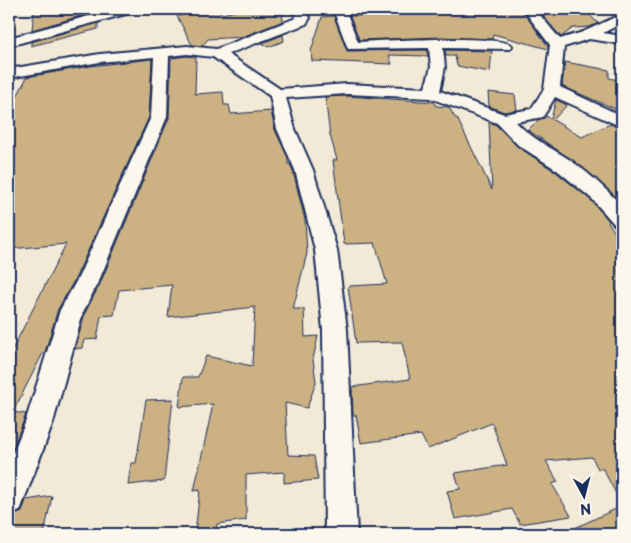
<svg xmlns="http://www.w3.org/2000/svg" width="631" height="543" font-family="'Playpen Sans',sans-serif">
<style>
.building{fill:#ccb182;stroke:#1b2f5e}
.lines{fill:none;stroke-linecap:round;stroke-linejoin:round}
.minor-casing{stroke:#1b2f5e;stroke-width:4}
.minor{fill:#fbf7ec;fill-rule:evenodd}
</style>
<rect width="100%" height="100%" fill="#f2e9d7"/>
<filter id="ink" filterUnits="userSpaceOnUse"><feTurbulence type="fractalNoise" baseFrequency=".02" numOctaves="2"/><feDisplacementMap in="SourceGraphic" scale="10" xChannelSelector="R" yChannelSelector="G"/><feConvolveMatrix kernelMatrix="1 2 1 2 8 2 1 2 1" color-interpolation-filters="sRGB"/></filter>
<g filter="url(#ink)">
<g class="building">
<polygon points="34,9 98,9 98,11 32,30"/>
<polygon points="215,9 219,9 222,14 244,9 282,9 283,21 242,37 208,39 202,46 192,45 177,16"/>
<polygon points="476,9 521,9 548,46 548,49 493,34 492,39 440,37 359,40 350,16 449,13 448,10 476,11"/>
<polygon points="537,9 583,9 598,23 590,27 573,28 561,37"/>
<polygon points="334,16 347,51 427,50 428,56 389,55 392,64 312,61 311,51 322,17"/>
<polygon points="98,23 98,29 31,46 31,42"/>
<polygon points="283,35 284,41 268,47 262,43"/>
<polygon points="445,50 492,51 490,72 457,66 455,56 446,56"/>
<polygon points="187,56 196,57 195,94 223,92 224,105 229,105 231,114 271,111 275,130 288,158 288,164 290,164 293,171 305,220 307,253 293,309 304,309 305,337 318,336 313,359 316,382 307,408 285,403 288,455 314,456 318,480 284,483 284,472 246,475 246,520 217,524 216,532 195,533 200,490 194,491 213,404 179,407 183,377 198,377 206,356 252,366 255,307 168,317 172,285 119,290 114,315 101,316 97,339 84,340 82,348 75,349 85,313 100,284 169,118 171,58"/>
<polygon points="152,59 149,117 76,277 58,309 45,352 43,353 13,412 26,414 9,459 9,356 66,244 9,249 9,112 27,77 90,66"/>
<polygon points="565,62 609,70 609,78 622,81 622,112 562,86"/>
<polygon points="488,92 515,95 517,110 504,112 489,106"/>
<polygon points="347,96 434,102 436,106 449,107 455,118 457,118 492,190 489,122 496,125 517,146 556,172 591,200 609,221 608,222 622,243 622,505 603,469 598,469 592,457 546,461 558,482 552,484 571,516 520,524 512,509 455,519 447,491 460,489 455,473 507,465 492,423 428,449 421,435 361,443 356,415 353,415 352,387 410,379 402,342 356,343 348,286 387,284 375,243 344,244 333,160 337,160 330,135 325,97"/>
<polygon points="556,100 567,105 553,120 582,137 610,124 622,129 622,195 616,197 578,164 528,130 538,120 546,116 551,119"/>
<polygon points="173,399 164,481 128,485 131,463 136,463 146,400"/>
<polygon points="52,496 44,534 10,534 15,515 22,512 26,500"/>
<polygon points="622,506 622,534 562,534"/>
</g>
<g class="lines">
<defs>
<g id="minor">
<polygon points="114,9 134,9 133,12 9,46 9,38"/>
<path d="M293 9H305L310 18 306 24 228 54 280 89 347 84 425 88 431 67 429 48 348 49 333 9H345L358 42C380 41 503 34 512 46L510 49 443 48 445 67 440 91 504 114 531 109 544 89 550 45 523 9H535L560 39 583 32 622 14V23L603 33 622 36V44L589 39 564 47 560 87 622 116V127L555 97 543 117 516 122C532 139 550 147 570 160 589 173 606 189 622 206V227L615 225 592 199 557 170 518 145 497 123 430 98 347 94 286 98 295 129 313 170 337 250 347 330 357 534H325L323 330 315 250 295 170 277 129 270 96 213 57 187 54 169 56 167 117 98 283 83 312 53 423 24 500 20 511 9 515V463L25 423 60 310 78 278 151 117 154 57 100 62 9 78V69L100 54 187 46 216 49 296 18Z"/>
</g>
</defs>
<use href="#minor" class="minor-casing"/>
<use href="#minor" class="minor"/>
</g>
</g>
<rect width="631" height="543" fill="none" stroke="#fbf7ec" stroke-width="30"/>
<rect x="15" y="15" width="601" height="513" fill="none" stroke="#1b2f5e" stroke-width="2" filter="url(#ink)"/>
<g transform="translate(584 496) rotate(173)" stroke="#fbf7ec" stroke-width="4" paint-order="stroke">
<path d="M0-4L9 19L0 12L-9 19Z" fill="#1b2f5e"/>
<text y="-8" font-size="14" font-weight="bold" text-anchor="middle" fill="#1b2f5e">N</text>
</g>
</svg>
